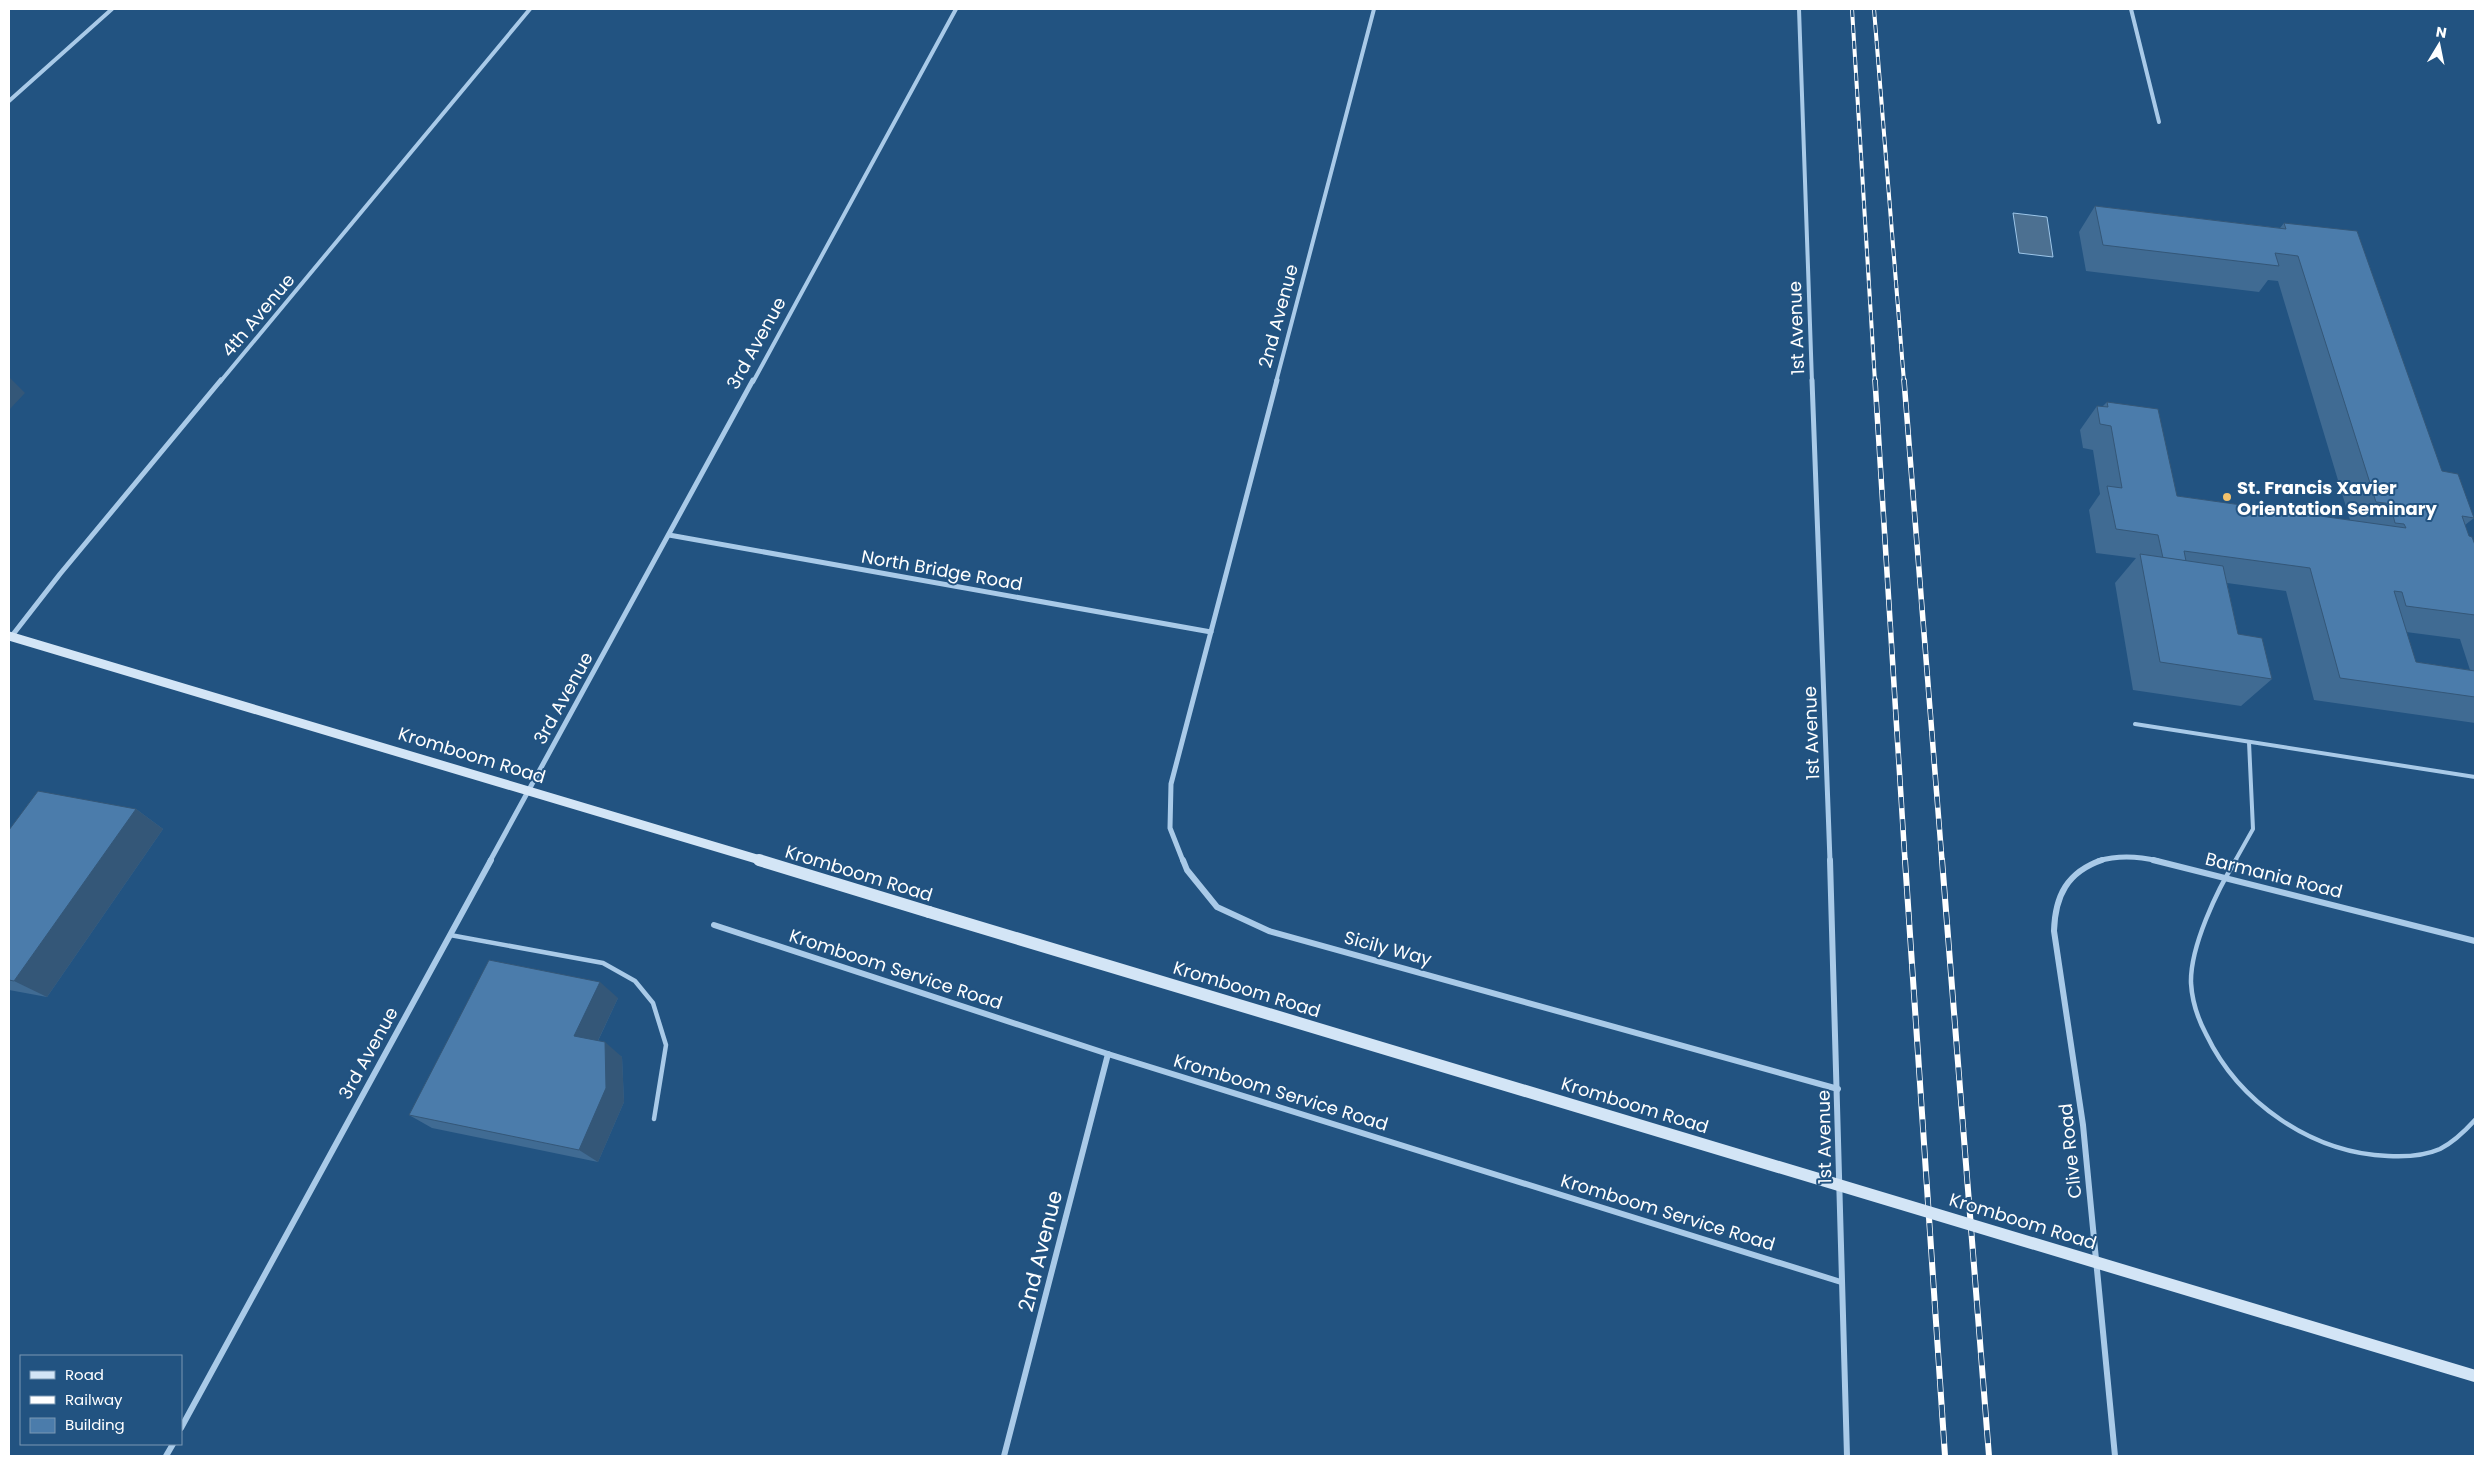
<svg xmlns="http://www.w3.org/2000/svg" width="2484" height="1465" font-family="Poppins,sans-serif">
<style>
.water{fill:#4c7091;stroke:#9dc6e9}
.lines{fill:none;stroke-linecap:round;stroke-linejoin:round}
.lane-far1{stroke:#a9cae8;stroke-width:4}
.lane{stroke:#a9cae8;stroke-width:4.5}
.street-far2{stroke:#a9cae8;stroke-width:4}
.street-far1{stroke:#a9cae8;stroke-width:5}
.street{stroke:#a9cae8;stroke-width:6}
.secondary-far1{stroke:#d3e5f6;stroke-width:9}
.secondary{stroke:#d3e5f6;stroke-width:12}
.rail-far2-casing{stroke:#fff;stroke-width:4}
.rail-far1-casing{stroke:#fff;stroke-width:5.5}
.rail-casing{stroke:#fff;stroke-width:6}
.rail-far2{stroke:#225381;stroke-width:2.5;stroke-dasharray:8;stroke-linecap:butt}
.rail-far1{stroke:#225381;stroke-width:4;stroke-dasharray:11;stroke-linecap:butt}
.rail{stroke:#225381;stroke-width:4.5;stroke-dasharray:13;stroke-linecap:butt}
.secondary-bridge{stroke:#d3e5f6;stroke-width:12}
.wall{fill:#406b93;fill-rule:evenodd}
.shaded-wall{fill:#345778}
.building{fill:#4b7cab;stroke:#345778}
.poi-dot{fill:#f3c26b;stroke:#225381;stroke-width:2}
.labels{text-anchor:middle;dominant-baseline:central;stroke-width:4;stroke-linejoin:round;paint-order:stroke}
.street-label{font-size:18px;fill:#fff;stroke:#225381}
.poi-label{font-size:18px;font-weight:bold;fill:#fff;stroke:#225381;text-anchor:start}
.near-street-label{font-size:21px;fill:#fff;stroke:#225381}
</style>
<rect width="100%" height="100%" fill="#225381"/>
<polygon class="water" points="2013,213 2047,217 2053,257 2019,253"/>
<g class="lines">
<g class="lane-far1">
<polyline points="2135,724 2475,777"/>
<polyline points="2235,861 2253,829 2249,742"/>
</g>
<g class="lane">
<path d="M2236 860C2217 890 2190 947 2191 983 2192 1000 2198 1019 2206 1034 2239 1103 2312 1153 2388 1156 2406 1157 2424 1156 2440 1149 2454 1142 2465 1131 2475 1120"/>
<polyline points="450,935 603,963 635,981 653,1003 666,1045 654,1119"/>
</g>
<g class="street-far2">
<polyline points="1799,9 1812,382"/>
<polyline points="2131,9 2159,122"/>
<polyline points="9,101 112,9"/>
<polyline points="220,382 530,9"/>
<polyline points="753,382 956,9"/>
<polyline points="1276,382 1374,9"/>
</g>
<g class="street-far1">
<polyline points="1812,380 1830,861"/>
<polyline points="669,535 1211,632"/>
<polyline points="11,637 60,574 221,380"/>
<polyline points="490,861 753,380"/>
<polyline points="1183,861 1170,828 1171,784 1277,380"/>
<path d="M2098 861C2118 855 2138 856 2158 861"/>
</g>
<g class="street">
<polyline points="1183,860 1187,870 1217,907 1269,931 1838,1089"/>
<polyline points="1830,860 1847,1456"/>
<path d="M2102 860C2067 872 2055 896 2054 931L2083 1125 2115 1456"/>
<polyline points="2153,860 2475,941"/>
<polyline points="714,925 1108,1054 1841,1282"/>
<polyline points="181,1428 491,860"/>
<polyline points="166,1456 173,1444"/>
<polyline points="1004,1456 1108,1054"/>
</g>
<polyline class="secondary-far1" points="9,636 763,861"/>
<polyline class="secondary" points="759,860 929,912"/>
<defs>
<g id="rail-far2">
<polyline points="1852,9 1875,382"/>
<polyline points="1874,9 1904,382"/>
</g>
<g id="rail-far1">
<polyline points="1875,380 1905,861"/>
<polyline points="1904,380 1942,861"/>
</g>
<g id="rail">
<polyline points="1905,860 1945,1456"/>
<polyline points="1942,860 1989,1456"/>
</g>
</defs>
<use href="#rail-far2" class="rail-far2-casing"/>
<use href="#rail-far1" class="rail-far1-casing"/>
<use href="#rail" class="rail-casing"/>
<use href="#rail-far2" class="rail-far2"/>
<use href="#rail-far1" class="rail-far1"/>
<use href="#rail" class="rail"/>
<polyline class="secondary-bridge" points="929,912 2475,1376"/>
</g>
<g class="wall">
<path d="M2095 206 2280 228 2284 223 2442 471 2474 518 2465 525 2469 536 2475 545V723L2314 700 2286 591 2227 583 2238 634 2272 679 2241 706 2133 690 2115 583 2136 558 2096 553 2089 510 2100 494 2093 450 2083 448 2080 430 2097 406H2103L2107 402 2177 496 2350 520 2278 281 2268 280 2259 292 2086 271 2079 232ZM2406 632 2460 639 2470 670 2416 662Z"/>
<polygon points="136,809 163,829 47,997 9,990 9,830"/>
<polygon points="618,998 598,1041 622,1057 624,1102 598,1162 432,1128 409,1115"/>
</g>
<g class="shaded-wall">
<polygon points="9,377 25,393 9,410"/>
<polygon points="136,809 163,829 47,997 14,981"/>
<polygon points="600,982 618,998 593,1051 574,1036"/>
<polygon points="605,1042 622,1057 624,1102 598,1162 579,1150"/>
</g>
<g class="building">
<polygon points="2095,206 2286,229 2284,223 2357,231 2442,471 2458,474 2474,518 2462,516 2469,536 2472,537 2475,545 2475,615 2406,606 2402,592 2394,591 2416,662 2475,671 2475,697 2340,678 2310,568 2184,551 2186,561 2163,558 2158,535 2116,529 2107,486 2122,488 2111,426 2100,424 2097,406 2108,407 2107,402 2158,409 2177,496 2406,528 2404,524 2395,523 2392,511 2401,512 2400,509 2394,508 2393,504 2376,502 2298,256 2275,253 2279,266 2103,245"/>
<polygon points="2140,554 2223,566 2238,634 2262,638 2272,679 2160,662"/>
<polygon points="38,791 136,809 14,981 9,980 9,830"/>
<polygon points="489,960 600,982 574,1036 605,1042 606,1088 579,1150 409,1115"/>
</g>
<circle class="poi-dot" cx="2227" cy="497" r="5"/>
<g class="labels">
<g class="street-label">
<text transform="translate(258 315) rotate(-50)">4th Avenue</text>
<text transform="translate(1278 316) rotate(-75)">2nd Avenue</text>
<text transform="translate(1796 328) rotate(-92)">1st Avenue</text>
<text transform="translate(756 343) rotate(-61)">3rd Avenue</text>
<text transform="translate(942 570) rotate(10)">North Bridge Road</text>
<text transform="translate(563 698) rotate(-61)">3rd Avenue</text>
<text transform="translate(1811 733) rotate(-92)">1st Avenue</text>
<text transform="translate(472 755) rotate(17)">Kromboom Road</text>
<text transform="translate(859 873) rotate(17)">Kromboom Road</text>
<text transform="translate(2274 875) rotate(14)">Barmania Road</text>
<text transform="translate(1388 948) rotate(15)">Sicily Way</text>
<text transform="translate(896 969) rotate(18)">Kromboom Service Road</text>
<text transform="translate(1247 989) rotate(17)">Kromboom Road</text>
<text transform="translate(368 1053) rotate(-61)">3rd Avenue</text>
<text transform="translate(1281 1092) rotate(17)">Kromboom Service Road</text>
<text transform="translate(1635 1105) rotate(17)">Kromboom Road</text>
<text transform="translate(1824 1137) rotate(-91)">1st Avenue</text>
<text transform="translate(2070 1151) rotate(-96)">Clive Road</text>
<text transform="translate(1668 1212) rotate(17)">Kromboom Service Road</text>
<text transform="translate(2023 1221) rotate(17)">Kromboom Road</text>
</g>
<g class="poi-label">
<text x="2237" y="487">St. Francis Xavier<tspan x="2237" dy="21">Orientation Seminary</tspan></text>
</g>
<g class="near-street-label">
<text transform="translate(1040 1251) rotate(-76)">2nd Avenue</text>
</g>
</g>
<rect width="2484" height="1465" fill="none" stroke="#ffffff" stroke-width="20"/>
<rect x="20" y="1355" width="162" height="90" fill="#225381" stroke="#7a98b3"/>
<rect x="30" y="1371" width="25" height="8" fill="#d3e5f6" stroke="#7a98b3"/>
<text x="65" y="1380" font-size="15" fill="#ffffff">Road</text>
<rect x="30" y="1396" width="25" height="8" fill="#ffffff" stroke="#7a98b3"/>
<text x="65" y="1405" font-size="15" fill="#ffffff">Railway</text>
<rect x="30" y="1418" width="25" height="15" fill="#4b7cab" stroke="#7a98b3"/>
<text x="65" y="1430" font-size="15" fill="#ffffff">Building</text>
<g transform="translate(2439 45) rotate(10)" stroke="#225381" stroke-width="4" paint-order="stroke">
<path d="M0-4L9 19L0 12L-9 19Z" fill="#ffffff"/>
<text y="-8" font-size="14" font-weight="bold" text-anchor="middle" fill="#ffffff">N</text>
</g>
</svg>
